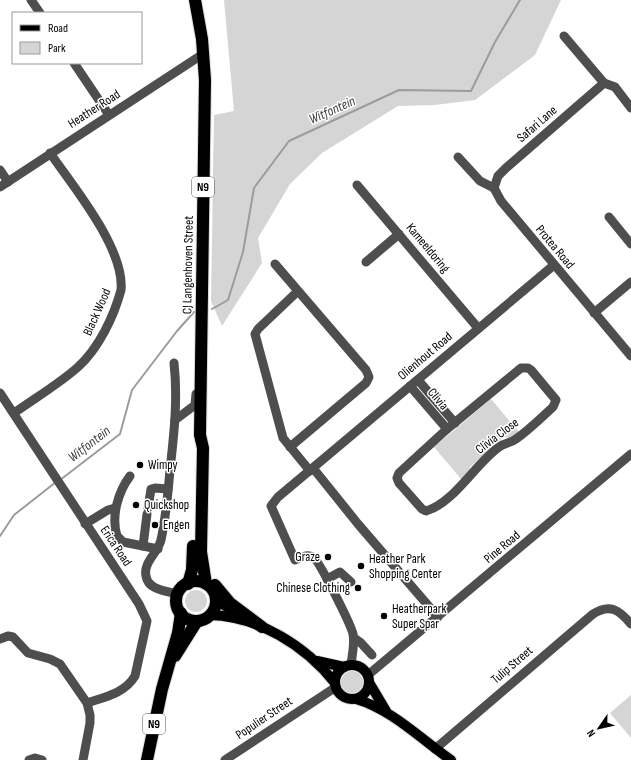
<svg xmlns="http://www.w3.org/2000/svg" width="631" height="760" font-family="'Sofia Sans Condensed',sans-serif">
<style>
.green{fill:#d5d5d5}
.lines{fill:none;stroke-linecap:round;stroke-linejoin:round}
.stream{stroke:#9c9c9c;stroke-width:2}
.major-casing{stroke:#dbdbdb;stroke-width:12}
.highway-casing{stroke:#dbdbdb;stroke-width:14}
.minor{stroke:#4e4e4e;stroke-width:9}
.major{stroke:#000;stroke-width:10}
.highway{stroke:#000;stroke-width:12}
.poi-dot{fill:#000;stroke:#fff;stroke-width:1.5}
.labels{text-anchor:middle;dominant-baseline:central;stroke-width:3;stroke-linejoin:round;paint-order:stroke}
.shield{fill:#fff;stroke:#4c4c4c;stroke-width:1}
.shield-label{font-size:12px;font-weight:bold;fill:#000}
.street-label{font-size:13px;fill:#000;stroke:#fff}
.poi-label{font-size:13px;fill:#000;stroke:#fff;text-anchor:start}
.water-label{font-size:14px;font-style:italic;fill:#3d3d3d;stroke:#fff}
</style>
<rect width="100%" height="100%" fill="#fff"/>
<g class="green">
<polygon points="224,0 561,0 535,55 475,100 435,105 398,106 322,153 290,184 258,238 262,263 222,326 211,301 214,115 234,111"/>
<polygon points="491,399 519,432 511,438 504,437 470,467 469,473 461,479 434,447"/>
<circle cx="196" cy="601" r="11"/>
<circle cx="352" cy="682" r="11"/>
<polygon points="631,695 631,738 610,713"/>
</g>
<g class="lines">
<g class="stream">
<polyline points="212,309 228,300 243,252 254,188 289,141 399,90 471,91 495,42 520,0"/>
<polyline points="60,480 120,434 132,390 177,331 194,312"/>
<polyline points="0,536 14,515 56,482"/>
</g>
<defs>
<g id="major">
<polyline points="215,599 233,611"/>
<path d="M210 615C258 616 306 646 335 683"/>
<polyline points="317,661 344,667"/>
<circle cx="352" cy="682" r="17"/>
<polyline points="370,684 386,711"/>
<path d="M356 699C391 709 421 739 451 760"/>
</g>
<g id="highway">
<polyline points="195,0 202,39 205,80 200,435 203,448 201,552 206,584"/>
<circle cx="196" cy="601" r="20"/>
<polyline points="188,584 192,570 193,546"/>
<polyline points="215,585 230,603 262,627"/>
<polyline points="175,656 197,621"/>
<polyline points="147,760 162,689 178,633 181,613"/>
</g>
</defs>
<use href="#major" class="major-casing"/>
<use href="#highway" class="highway-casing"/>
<g class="minor">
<polyline points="31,0 40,13"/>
<polyline points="564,36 604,83 615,87 631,108"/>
<polyline points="74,63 109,115"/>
<polyline points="604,83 506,168 498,176 494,188 501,201 631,356"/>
<polyline points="458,157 480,181 494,188"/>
<polyline points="0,170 8,182"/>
<polyline points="357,185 478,328"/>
<polyline points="0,187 203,54"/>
<polyline points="609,217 631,244"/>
<polyline points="366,262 399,234"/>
<polyline points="275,264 366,370 369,377 366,383 290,447"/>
<polyline points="298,291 258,329 255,334 283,438 310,471"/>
<polyline points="594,313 631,282"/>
<path d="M174 363C178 399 174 434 170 470 168 493 166 517 161 540 158 553 143 562 146 576 148 590 166 591 178 594"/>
<path d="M521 368H528L531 370 556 400 553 407C541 418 529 430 516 439 511 443 504 443 499 447 475 464 454 503 426 511L422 509 399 483 397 478 399 473 447 429Z"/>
<polyline points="418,380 455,423"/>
<polyline points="410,386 447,429"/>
<path d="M0 393 139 604 147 621 135 676C125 693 105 697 87 703"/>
<path d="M14 413C35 398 59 384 78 367 99 348 114 316 121 290 125 249 73 186 50 153"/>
<polyline points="175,420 195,405 196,394"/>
<polyline points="313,468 358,524 438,617"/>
<path d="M130 476C118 492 111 516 117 536L123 542 158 549"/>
<polyline points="148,508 151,489 155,488 168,489"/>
<polyline points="85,524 108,510 115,508"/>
<polyline points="143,546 147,514"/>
<polyline points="327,579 340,572 351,582"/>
<polyline points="354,638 361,643 372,655"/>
<polyline points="0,639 8,636 13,637 28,653 50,659 60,664 87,703 90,715 90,723 83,760"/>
<path d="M351 665C352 655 355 644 353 634 351 625 319 560 313 557 307 554 301 557 295 560L271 506 278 497 321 461 554 265"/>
<polyline points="368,675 631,454"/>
<path d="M435 749 593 614C610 603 619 610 631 624"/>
<polyline points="29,760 35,758 42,760"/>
<polyline points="225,760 336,687"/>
</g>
<use href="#major" class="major"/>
<use href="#highway" class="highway"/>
</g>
<g class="poi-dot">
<circle cx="140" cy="465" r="4"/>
<circle cx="136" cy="505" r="4"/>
<circle cx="155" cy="525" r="4"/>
<circle cx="328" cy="557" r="4"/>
<circle cx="361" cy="566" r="4"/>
<circle cx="358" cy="588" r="4"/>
<circle cx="384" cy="616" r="4"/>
</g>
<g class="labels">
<g class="shield">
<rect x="192" y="177" width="22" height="20" rx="3"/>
<rect x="143" y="714" width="22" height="20" rx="3"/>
</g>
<g class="shield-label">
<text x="203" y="187">N9</text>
<text x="154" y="724">N9</text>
</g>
<g class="street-label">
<text transform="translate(94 109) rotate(-33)">Heather Road</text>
<text transform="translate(537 124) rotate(-41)">Safari Lane</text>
<text transform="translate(555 247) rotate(50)">Protea Road</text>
<text transform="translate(428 248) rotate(50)">Kameeldoring</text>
<text transform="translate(188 265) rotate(-89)">CJ Langenhoven Street</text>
<text transform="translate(97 312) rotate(-66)">Black Wood</text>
<text transform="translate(425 356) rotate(-40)">Olienhout Road</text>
<text transform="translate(438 399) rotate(50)">Clivia</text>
<text transform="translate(497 436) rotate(-37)">Clivia Close</text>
<text transform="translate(116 546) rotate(56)">Erica Road</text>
<text transform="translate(502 547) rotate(-40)">Pine Road</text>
<text transform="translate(512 665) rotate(-41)">Tulip Street</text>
<text transform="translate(264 718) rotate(-34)">Populier Street</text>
</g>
<g class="poi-label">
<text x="148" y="465">Wimpy</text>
<text x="144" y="505">Quickshop</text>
<text x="163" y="525">Engen</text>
<text x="320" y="557" text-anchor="end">Graze</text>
<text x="369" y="559">Heather Park<tspan x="369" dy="15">Shopping Center</tspan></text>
<text x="350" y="588" text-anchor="end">Chinese Clothing</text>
<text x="392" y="609">Heatherpark<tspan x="392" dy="15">Super Spar</tspan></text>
</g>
<g class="water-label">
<text transform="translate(332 110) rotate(-24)">Witfontein</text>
<text transform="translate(89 444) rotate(-38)">Witfontein</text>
</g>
</g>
<rect x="12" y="12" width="130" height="52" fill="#ffffff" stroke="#999999"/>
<rect x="20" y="25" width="20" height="6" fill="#000000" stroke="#999999"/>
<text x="48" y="32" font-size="12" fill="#000000">Road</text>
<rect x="20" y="42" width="20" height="12" fill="#d5d5d5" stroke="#999999"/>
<text x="48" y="52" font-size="12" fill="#000000">Park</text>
<g transform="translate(599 728) rotate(236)" stroke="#ffffff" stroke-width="3" paint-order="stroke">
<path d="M0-3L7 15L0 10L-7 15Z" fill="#000000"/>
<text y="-6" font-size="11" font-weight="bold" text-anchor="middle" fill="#000000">N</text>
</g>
</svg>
